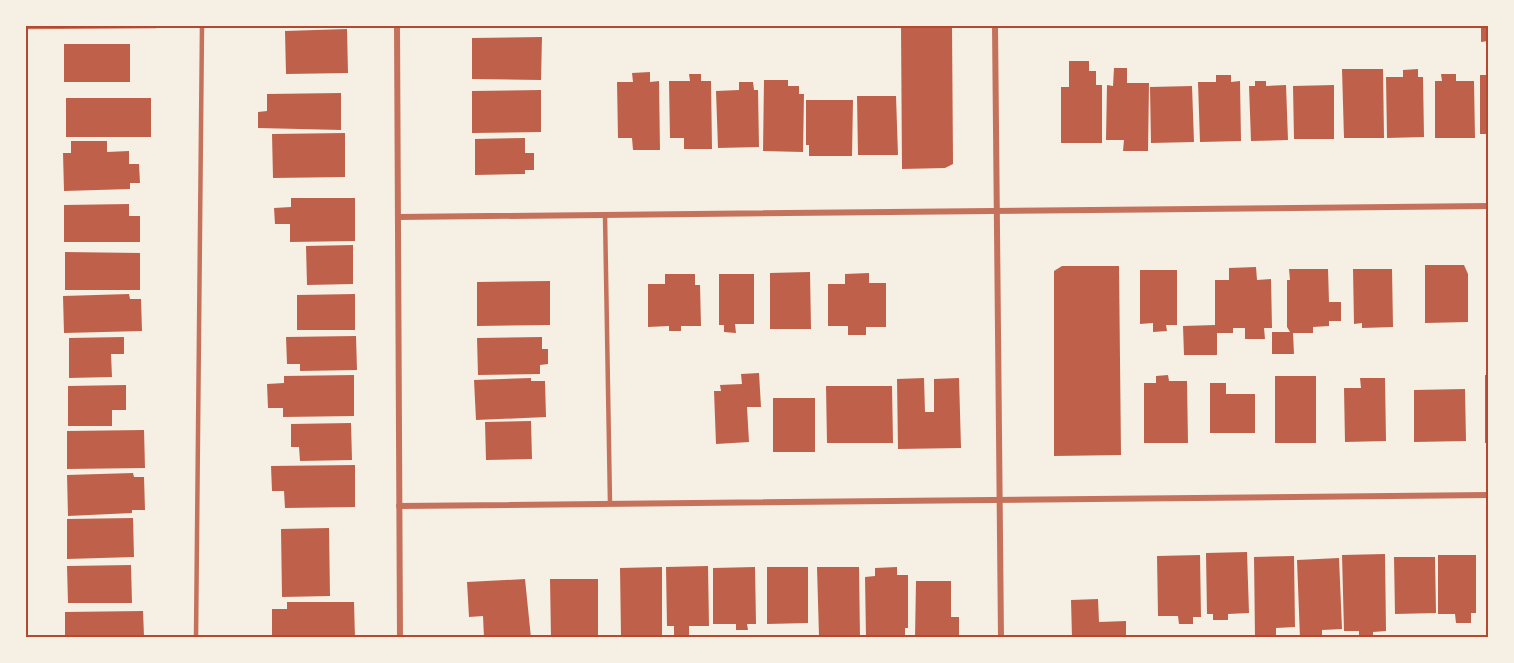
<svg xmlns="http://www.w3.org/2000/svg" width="1514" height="663" font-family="'Alegreya Sans',sans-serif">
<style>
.building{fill:#bf614a}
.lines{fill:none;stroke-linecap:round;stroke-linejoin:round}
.service{stroke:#c5725c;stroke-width:4.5}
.minor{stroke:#c5725c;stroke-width:6}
.neatline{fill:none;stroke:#b5482f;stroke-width:2}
</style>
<rect width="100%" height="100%" fill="#f6efe4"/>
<g class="building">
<polygon points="901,26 952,26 953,164 945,168 902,169"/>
<polygon points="1481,26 1488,26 1488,41 1481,42"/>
<polygon points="347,29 348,73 286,74 285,31"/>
<polygon points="542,37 541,80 472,79 472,38"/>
<rect x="64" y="44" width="66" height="38"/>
<polygon points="1069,61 1089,61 1089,71 1096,71 1096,85 1102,85 1102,143 1061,143 1061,87 1069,87"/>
<polygon points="1114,68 1127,68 1127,83 1149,83 1148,151 1123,151 1124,140 1106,140 1107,85 1113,86"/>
<polygon points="1342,69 1383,69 1384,138 1344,138"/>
<polygon points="1418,69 1418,77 1423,77 1424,137 1387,138 1386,77 1403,77 1403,70"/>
<polygon points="650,72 650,82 659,81 660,150 633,150 632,138 618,138 617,82 633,82 632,73"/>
<polygon points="689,74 701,74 701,81 711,81 712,149 684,149 684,138 670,138 669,81 690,81"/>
<polygon points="1441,74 1456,74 1456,81 1474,81 1475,138 1435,138 1435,81 1442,81"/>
<polygon points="1216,75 1231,75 1231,82 1240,81 1241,141 1200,142 1198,82 1216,82"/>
<rect x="1480" y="75" width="8" height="59"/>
<polygon points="764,80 788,80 788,86 799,86 799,94 804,94 803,152 763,151"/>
<polygon points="1255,81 1266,81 1266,86 1286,85 1288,140 1251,141 1249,86 1255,86"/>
<polygon points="739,82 753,82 754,90 758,90 759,147 718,148 716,91 739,90"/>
<polygon points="1334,85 1334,139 1294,139 1293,86"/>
<polygon points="1192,86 1194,142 1151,143 1150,87"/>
<polygon points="541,90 541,132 472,133 472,91"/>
<polygon points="341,93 341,130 258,128 258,112 267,111 267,94"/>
<polygon points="857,96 896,96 898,155 858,155"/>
<rect x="66" y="98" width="85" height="39"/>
<polygon points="806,100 853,100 852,156 809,156 809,145 806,145"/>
<polygon points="345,133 345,177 273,178 272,134"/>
<polygon points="525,138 525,153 534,153 534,170 525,170 525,174 475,175 475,139"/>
<polygon points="71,141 107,141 107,152 129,151 129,164 139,164 140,183 130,183 130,189 64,191 63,153 71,153"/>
<polygon points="291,198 355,198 355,241 290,242 290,224 275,224 274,208 291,207"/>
<polygon points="129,204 129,216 140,216 140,242 64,242 64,205"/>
<polygon points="353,245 353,284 307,285 306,246"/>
<polygon points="65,252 140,253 140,290 65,290"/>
<polygon points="1425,265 1464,265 1468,274 1468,322 1425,323"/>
<polygon points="1062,266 1119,266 1121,455 1054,456 1054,271"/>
<polygon points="1256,267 1257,280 1271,279 1272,328 1264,328 1265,339 1245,339 1245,328 1233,328 1233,333 1217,333 1217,355 1184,355 1183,326 1215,325 1215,280 1229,280 1229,268"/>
<polygon points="1289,269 1328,269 1329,302 1341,302 1341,321 1329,321 1329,326 1313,327 1313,333 1293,333 1294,354 1272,354 1272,332 1290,332 1287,327 1287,280 1290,280"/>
<polygon points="1353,269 1392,269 1393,327 1362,328 1362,323 1354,324"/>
<polygon points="1140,270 1177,270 1177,325 1166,325 1167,331 1153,332 1153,323 1140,324"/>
<polygon points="810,272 811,329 770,329 770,273"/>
<polygon points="869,273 869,283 886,283 886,327 866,327 866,335 848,335 848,326 828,326 828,284 845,284 845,274"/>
<polygon points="665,274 695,274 695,285 700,285 701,326 681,326 681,331 669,331 669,326 648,327 648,284 665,284"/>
<polygon points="719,274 754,274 754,324 735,324 736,333 724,332 724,325 719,325"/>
<polygon points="550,281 550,325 477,326 477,282"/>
<polygon points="129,294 130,299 141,299 142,331 64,333 63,296"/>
<polygon points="355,294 355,330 297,330 297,295"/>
<polygon points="356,336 357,370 300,371 300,364 287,364 286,337"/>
<polygon points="124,337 124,354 111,354 112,377 69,378 69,338"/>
<polygon points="542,337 542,349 548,349 548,364 540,365 540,374 478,375 477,338"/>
<polygon points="759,373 761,407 747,407 749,442 716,444 714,391 721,391 720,385 742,384 741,374"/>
<polygon points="354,375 354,416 283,417 283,408 268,408 267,384 284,383 284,376"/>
<polygon points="1168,375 1169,381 1187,381 1188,443 1144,443 1144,383 1156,383 1156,376"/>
<rect x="1485" y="375" width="3" height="68"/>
<rect x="1275" y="376" width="41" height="67"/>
<polygon points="531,378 531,381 545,381 546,417 476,420 474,380"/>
<polygon points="924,378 925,412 934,412 934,379 959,378 961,448 898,449 897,379"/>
<polygon points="1360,378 1385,378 1386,441 1345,442 1344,388 1361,388"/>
<polygon points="1210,383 1226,383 1226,394 1255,394 1255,433 1210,433"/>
<polygon points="126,385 126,410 112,410 112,426 68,426 68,386"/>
<polygon points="826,386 892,386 893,443 827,443"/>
<polygon points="1465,389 1466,441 1414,442 1414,390"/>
<rect x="773" y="398" width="42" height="54"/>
<polygon points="531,421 532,459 486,460 485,422"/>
<polygon points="351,423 352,460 300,461 299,447 291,447 291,424"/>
<polygon points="144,430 145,468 67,469 67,431"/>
<polygon points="355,465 355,507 285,508 284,491 272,491 271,466"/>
<polygon points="133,473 134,477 144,477 145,510 132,510 132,513 68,516 67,475"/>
<polygon points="133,518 134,557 67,559 67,519"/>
<polygon points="329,528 330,596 282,597 281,529"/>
<polygon points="1247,552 1249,613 1228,614 1228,620 1213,620 1213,614 1207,614 1206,553"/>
<polygon points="1385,554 1386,631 1373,632 1373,638 1359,638 1359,631 1344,631 1342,555"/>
<polygon points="1200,555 1201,617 1193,617 1193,624 1179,624 1178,616 1158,616 1157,556"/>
<polygon points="1438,555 1476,555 1476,613 1471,613 1471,623 1456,623 1455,614 1438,614"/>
<polygon points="1294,556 1295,627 1276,628 1276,637 1255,638 1254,557"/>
<polygon points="1394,557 1435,557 1436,613 1395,614"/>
<polygon points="1339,558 1342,629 1322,630 1322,638 1300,638 1297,560"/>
<polygon points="131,565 132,603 68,603 67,566"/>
<polygon points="708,566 709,626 689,626 689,635 674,635 674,626 667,626 666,567"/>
<polygon points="662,567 662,635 648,636 648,638 621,636 620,568"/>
<polygon points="755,567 756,624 747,624 748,630 736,630 736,624 713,624 713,568"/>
<polygon points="767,567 808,567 808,623 767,624"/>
<polygon points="817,567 859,567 860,638 819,636"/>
<polygon points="897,567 897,575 908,575 908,628 905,628 905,638 866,638 865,577 875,576 875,568"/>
<polygon points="525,579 531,638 484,638 483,616 469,617 467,582"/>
<polygon points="550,579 598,579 598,638 551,638"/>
<polygon points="916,581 951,581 951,617 959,617 959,638 915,638"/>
<polygon points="1098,599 1099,622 1126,621 1126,638 1072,638 1071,600"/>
<polygon points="287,602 354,602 355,638 272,638 272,609 287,609"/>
<polygon points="143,611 144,636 65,638 65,612"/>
</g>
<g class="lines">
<g class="service">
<polyline points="26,27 156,26"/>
<polyline points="605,215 610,503"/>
<polyline points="196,638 202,26"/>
</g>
<g class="minor">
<polyline points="397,26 400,638"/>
<polyline points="995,26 1001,638"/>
<polyline points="398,217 1488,206"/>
<polyline points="399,506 1488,495"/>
</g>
</g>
<rect width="1514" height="663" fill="none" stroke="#f6efe4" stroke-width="54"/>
<rect x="27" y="27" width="1460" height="609" class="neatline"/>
</svg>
